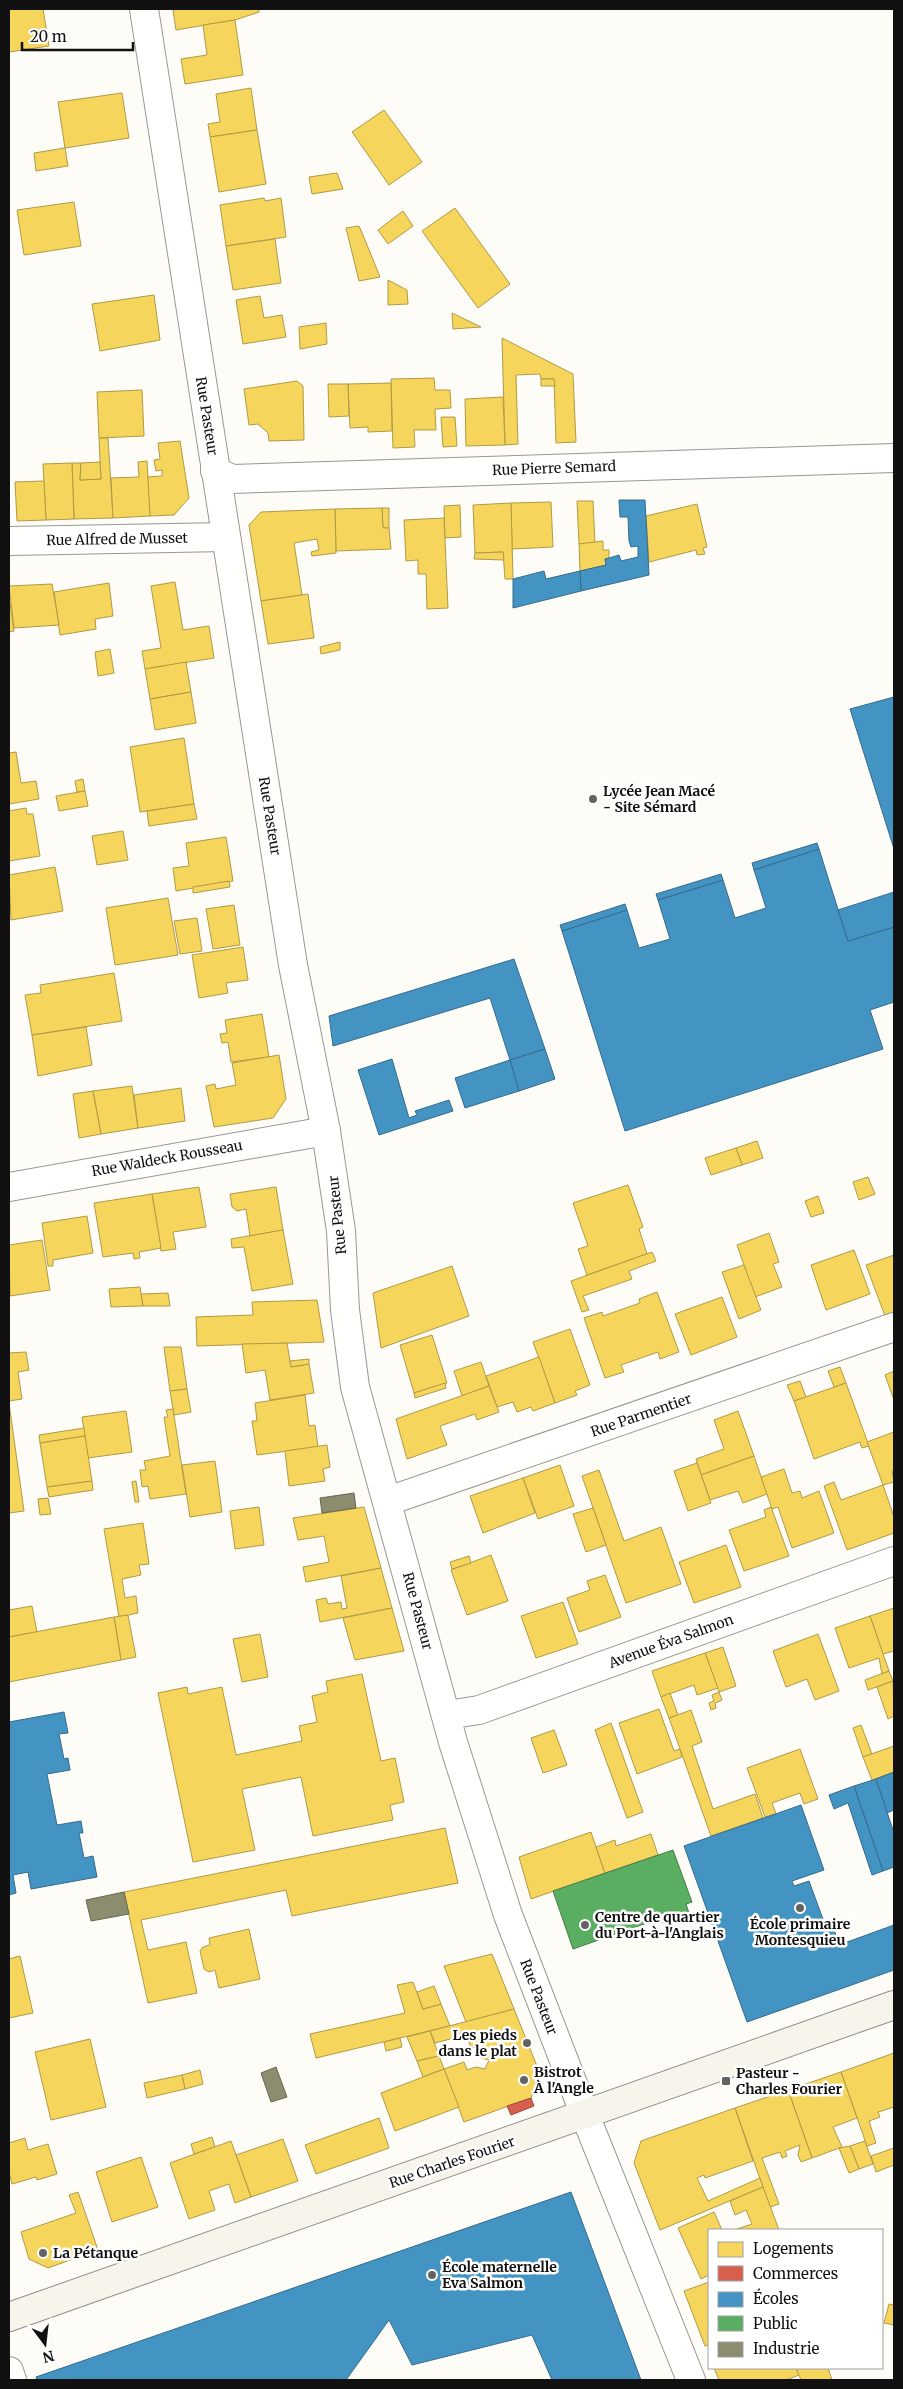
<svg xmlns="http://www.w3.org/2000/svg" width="903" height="2389" font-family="Merriweather,serif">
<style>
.homes{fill:#f6d55c;stroke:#b19a46}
.shops{fill:#d6604d;stroke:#9b483b}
.schools{fill:#4393c3;stroke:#346c8e}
.public{fill:#5aae61;stroke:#447f49}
.industry{fill:#8c8c6e;stroke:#676752}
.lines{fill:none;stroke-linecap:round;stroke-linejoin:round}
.street-casing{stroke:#979795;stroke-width:30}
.secondary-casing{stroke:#8e8d8b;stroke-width:30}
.street{stroke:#fffffe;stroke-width:28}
.secondary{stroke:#f6f4eb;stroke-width:28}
.poi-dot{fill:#646362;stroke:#fff;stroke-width:2}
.labels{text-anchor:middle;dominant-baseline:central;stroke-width:5;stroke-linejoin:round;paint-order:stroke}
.street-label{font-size:14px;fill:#111;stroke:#fff}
.poi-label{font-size:14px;font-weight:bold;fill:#111;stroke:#fff;text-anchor:start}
</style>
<rect width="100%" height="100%" fill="#fdfcf7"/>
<g class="homes">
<polygon points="9,9 43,9 49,46 9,52"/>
<polygon points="183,9 259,9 259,12 235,20 176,30 173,10"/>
<polygon points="235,20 243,75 185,84 181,59 207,55 203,25"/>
<polygon points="251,88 257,130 210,137 208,124 220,122 216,94"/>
<polygon points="122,93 129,138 65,148 58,102"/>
<polygon points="384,110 422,162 389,185 352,132"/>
<polygon points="257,130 266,184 219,192 210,137"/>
<polygon points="65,148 68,166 36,171 34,153"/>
<polygon points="337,173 343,189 312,194 309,177"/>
<polygon points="264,198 265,201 281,198 286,237 226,246 220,205"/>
<polygon points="74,202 81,246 24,255 17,210"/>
<polygon points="455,208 510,284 478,308 422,231"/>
<polygon points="403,211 413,226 388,244 378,230"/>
<polygon points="359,226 365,240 380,277 359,281 346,228"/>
<polygon points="275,239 281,283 233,290 226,246"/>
<polygon points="388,280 407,290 408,304 388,305"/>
<polygon points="154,295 160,340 100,351 92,304"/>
<polygon points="260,296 264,318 282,315 286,337 243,344 236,300"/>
<polygon points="452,313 481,327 453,329"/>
<polygon points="326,323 327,344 300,349 299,327"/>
<polygon points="502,338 573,374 576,442 556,443 554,379 541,379 540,374 516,375 518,444 505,445"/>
<polygon points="434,378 435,390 450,390 451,408 435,409 436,430 414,430 415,447 393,448 391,379"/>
<polygon points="541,379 554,379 555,386 541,386"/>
<polygon points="297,381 303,386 304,440 269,441 268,433 258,424 249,425 244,389"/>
<polygon points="391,383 392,431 368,432 368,427 350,428 348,384"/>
<polygon points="328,384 348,384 349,416 329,417"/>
<polygon points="142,390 144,436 99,438 97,392"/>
<polygon points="503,397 505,445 466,446 465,399"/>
<polygon points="441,417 455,417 457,446 443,447"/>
<polygon points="99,438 108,438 113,518 74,519 72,463 81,463 80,480 101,479"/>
<polygon points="180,441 189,498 174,515 150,516 147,477 162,476 162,470 156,471 154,460 160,459 158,443"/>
<polygon points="147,461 150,516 113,518 111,478 139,477 138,462"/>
<polygon points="100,462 101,479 80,480 81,463"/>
<polygon points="72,463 74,519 46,520 43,464"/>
<polygon points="44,481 46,520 17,521 15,482"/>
<polygon points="577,501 593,501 595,543 579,544"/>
<polygon points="551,502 553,547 512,549 511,503"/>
<polygon points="511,503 513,579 505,579 503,552 475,553 473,505"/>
<polygon points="697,504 707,547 703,548 705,554 697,555 696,550 649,562 646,516"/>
<polygon points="460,505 461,537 445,538 444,506"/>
<polygon points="382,508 389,508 389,528 383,528"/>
<polygon points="382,508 383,528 389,528 391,549 336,551 335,509"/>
<polygon points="335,509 336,553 312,556 311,552 319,550 317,539 294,543 302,595 261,601 249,525 261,512"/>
<polygon points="444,518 448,608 427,609 426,574 418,574 418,560 406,561 404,520"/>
<polygon points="603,541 603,550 609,550 609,558 605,559 606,565 580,571 579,544"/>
<polygon points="503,552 504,560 474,559 475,553"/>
<polygon points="175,582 183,630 209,626 214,658 145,669 142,651 161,648 151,586"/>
<polygon points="109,583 113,616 95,619 96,629 60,635 54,592"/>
<polygon points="52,584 59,625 14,628 9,586"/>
<polygon points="308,594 314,638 268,644 261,601"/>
<polygon points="9,597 14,631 9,632"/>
<polygon points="340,642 340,650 321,654 320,647"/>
<polygon points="110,649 114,673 98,676 95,652"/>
<polygon points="186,662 191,692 150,699 145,669"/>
<polygon points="191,692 196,723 155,730 150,699"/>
<polygon points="184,738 194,804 140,812 130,747"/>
<polygon points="16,752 21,783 36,781 39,799 9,804 9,753"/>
<polygon points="83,779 85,791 77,792 75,781"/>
<polygon points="85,791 88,806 59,811 56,796"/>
<polygon points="194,804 197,819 149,826 147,811"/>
<polygon points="26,808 27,814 33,814 40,856 9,861 9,811"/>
<polygon points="123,831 128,860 97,865 92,836"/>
<polygon points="226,837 233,881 176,891 173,868 189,866 186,843"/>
<polygon points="55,867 63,911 11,920 9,875"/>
<polygon points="229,881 230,887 193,893 193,887"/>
<polygon points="168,898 178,955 115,965 106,908"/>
<polygon points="234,905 240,945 213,949 206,909"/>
<polygon points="197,918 202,951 180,954 174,921"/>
<polygon points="243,947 248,980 226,983 228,993 199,998 192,955"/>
<polygon points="114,973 122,1021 32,1035 25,995 41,993 40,985"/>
<polygon points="262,1014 269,1057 231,1062 228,1042 222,1043 220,1034 227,1033 225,1020"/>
<polygon points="86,1027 92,1065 38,1076 32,1035"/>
<polygon points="279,1055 286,1099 273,1118 214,1127 206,1086 215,1084 216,1089 236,1085 232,1063"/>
<polygon points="132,1086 138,1128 101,1134 93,1091"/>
<polygon points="181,1088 185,1121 138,1128 134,1095"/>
<polygon points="93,1091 101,1134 79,1138 73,1094"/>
<polygon points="757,1141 763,1158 742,1165 736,1148"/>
<polygon points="736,1148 742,1165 711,1175 705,1158"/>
<polygon points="868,1177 875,1194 859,1200 853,1182"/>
<polygon points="628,1185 643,1227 639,1229 647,1254 587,1275 578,1249 588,1246 573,1203"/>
<polygon points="199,1187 206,1227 173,1232 176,1249 161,1251 152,1194"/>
<polygon points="276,1187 283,1230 250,1236 246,1209 237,1211 232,1207 230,1194"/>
<polygon points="152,1194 161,1248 139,1252 140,1258 134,1259 133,1253 103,1257 94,1203"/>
<polygon points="818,1196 824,1213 811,1217 805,1201"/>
<polygon points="87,1216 93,1253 53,1260 53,1266 48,1266 42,1223"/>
<polygon points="283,1230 293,1284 252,1291 244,1247 232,1248 231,1239"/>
<polygon points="769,1233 779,1262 773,1264 782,1287 755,1297 737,1245"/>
<polygon points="42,1240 50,1290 10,1296 9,1245"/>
<polygon points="854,1250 870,1294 826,1310 811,1265"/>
<polygon points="652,1252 656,1261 629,1271 632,1279 583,1296 589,1310 582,1312 571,1281"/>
<polygon points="894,1255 894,1313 885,1316 866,1265"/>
<polygon points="744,1265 761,1310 739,1319 722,1272"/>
<polygon points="452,1266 469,1316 381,1348 373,1293"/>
<polygon points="140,1287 143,1306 111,1307 109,1289"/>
<polygon points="657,1292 679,1352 660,1359 658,1352 621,1365 624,1372 605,1378 584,1318 602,1312 603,1316 640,1303 639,1299"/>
<polygon points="168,1293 170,1306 143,1306 141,1294"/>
<polygon points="722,1297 737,1337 691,1355 675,1314"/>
<polygon points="317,1300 324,1342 197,1346 196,1317 253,1315 252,1302"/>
<polygon points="570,1329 590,1385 575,1391 577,1395 555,1403 533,1342"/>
<polygon points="432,1335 447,1383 414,1393 400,1345"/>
<polygon points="287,1343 291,1367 309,1364 314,1393 270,1400 265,1370 246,1373 242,1344"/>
<polygon points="164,1347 181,1347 187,1389 170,1391"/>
<polygon points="26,1352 29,1370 18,1372 22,1399 9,1401 9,1353"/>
<polygon points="539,1357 555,1403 533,1411 531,1407 517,1412 513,1402 497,1407 486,1376"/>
<polygon points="309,1359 309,1364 291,1367 290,1361"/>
<polygon points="481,1362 489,1386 462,1396 454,1371"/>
<polygon points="840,1367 846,1383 834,1387 828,1371"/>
<polygon points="894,1371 894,1400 885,1375"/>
<polygon points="800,1381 806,1397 794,1401 787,1385"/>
<polygon points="445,1383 446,1388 415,1398 414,1393"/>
<polygon points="846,1383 869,1446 862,1448 860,1442 814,1459 794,1401"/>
<polygon points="489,1386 499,1412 477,1420 475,1414 440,1426 447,1445 407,1459 396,1419"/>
<polygon points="187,1389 191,1412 174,1415 170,1391"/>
<polygon points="305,1395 309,1426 315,1425 318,1447 257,1455 252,1421 257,1421 255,1403"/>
<polygon points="9,1403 24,1511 9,1513"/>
<polygon points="173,1409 186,1494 150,1499 148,1486 142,1487 140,1470 146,1470 144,1461 170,1456 164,1417 168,1417 166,1410"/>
<polygon points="126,1411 132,1452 88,1458 82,1417"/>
<polygon points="738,1411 754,1456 701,1475 696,1459 724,1449 714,1420"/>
<polygon points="84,1428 85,1436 40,1443 39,1435"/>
<polygon points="894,1432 894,1470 892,1471 894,1482 883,1485 867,1442"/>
<polygon points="85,1436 92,1481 47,1487 40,1443"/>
<polygon points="327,1445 330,1467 323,1469 325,1481 289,1486 285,1451"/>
<polygon points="754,1456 767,1494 743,1503 738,1491 710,1500 701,1475"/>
<polygon points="215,1461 222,1512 190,1517 182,1465"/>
<polygon points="697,1463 711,1503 688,1511 674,1471"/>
<polygon points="560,1465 574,1506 538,1519 523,1478"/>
<polygon points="784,1469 792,1493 800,1491 802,1498 819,1491 834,1533 792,1548 778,1507 772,1509 761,1477"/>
<polygon points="599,1470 624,1541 661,1527 681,1584 626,1603 582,1476"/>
<polygon points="523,1478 535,1513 483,1533 470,1496"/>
<polygon points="92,1481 93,1490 49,1497 47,1487"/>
<polygon points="136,1481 139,1502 135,1502 132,1482"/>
<polygon points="834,1482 841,1500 883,1485 894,1517 894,1533 847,1550 824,1486"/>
<polygon points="48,1498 51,1514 40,1515 38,1499"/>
<polygon points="259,1507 264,1545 235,1549 230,1511"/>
<polygon points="364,1507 381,1568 306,1582 303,1567 329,1562 324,1536 298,1540 293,1518"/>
<polygon points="771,1507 789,1556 744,1571 729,1530 766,1517 764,1510"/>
<polygon points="593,1508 606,1545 586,1552 573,1514"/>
<polygon points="143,1523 149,1564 139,1565 141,1575 122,1579 125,1598 136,1596 138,1613 119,1617 104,1529"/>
<polygon points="726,1545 741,1587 694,1603 679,1562"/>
<polygon points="491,1555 508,1601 467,1615 451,1570"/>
<polygon points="469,1556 471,1563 452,1569 450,1562"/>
<polygon points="381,1568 392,1608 320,1622 316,1600 326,1598 328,1604 341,1602 342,1609 347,1608 341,1576"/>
<polygon points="605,1575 621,1617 579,1632 567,1598 590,1590 587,1581"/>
<polygon points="563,1602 578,1644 536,1658 521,1616"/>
<polygon points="32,1606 37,1632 9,1637 9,1610"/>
<polygon points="392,1608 404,1651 355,1660 343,1618"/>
<polygon points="894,1608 894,1651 883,1654 870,1616"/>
<polygon points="128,1615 136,1657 121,1660 114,1617"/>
<polygon points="870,1616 889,1671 882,1674 879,1658 849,1668 835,1628"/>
<polygon points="114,1617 121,1660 9,1682 9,1637"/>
<polygon points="260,1634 268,1677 242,1682 233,1639"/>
<polygon points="818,1634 839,1691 815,1700 807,1679 786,1687 773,1651"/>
<polygon points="723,1647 736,1686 719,1692 705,1653"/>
<polygon points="705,1653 718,1688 697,1695 694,1685 661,1697 652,1671"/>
<polygon points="889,1671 893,1681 868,1690 865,1680"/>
<polygon points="362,1674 381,1761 395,1758 404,1802 390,1805 393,1820 313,1836 301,1777 242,1789 255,1850 193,1862 158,1693 187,1687 188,1694 222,1687 236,1755 302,1741 299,1726 317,1722 312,1696 328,1692 326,1681"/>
<polygon points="893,1681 894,1716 888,1719 877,1687"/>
<polygon points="719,1692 722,1700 715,1703 716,1708 711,1710 709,1703 714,1701 712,1695"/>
<polygon points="670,1693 678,1715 669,1718 661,1697"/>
<polygon points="659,1709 674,1751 680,1749 682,1757 637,1774 619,1723"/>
<polygon points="691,1710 702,1742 692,1746 713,1809 755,1794 763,1818 711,1836 669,1718"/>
<polygon points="611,1723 643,1812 627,1818 595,1730"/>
<polygon points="861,1725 872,1754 863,1757 853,1728"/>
<polygon points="554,1730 567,1765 543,1773 531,1738"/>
<polygon points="894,1746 894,1772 872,1780 863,1757"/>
<polygon points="800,1749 818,1799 804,1804 800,1793 772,1803 776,1814 765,1817 747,1768"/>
<polygon points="445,1828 458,1883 292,1916 286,1890 141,1920 148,1950 186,1942 197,1993 148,2003 124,1892"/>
<polygon points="591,1832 605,1873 531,1899 519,1857"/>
<polygon points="651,1834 658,1855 605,1873 596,1847 615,1840 616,1846"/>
<polygon points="249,1929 260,1979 219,1988 215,1970 209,1972 204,1969 200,1951 203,1947 210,1945 209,1938"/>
<polygon points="492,1954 514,2009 466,2022 444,1966"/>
<polygon points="20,1956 33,2013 9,2018 9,1959"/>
<polygon points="413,1982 423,2009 441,2004 450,2026 316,2058 310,2034 405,2013 397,1985"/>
<polygon points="434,1986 441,2004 423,2009 417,1992"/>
<polygon points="514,2009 541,2076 531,2098 464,2122 444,2069 464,2062 467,2070 476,2067 485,2069 489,2060 479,2057 475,2047 471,2048 465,2032 454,2034 454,2038 435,2043 430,2031"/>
<polygon points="430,2031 439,2056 417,2061 407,2037"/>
<polygon points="400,2038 402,2047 386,2051 384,2042"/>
<polygon points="90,2039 106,2107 51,2120 35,2052"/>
<polygon points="894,2053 894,2107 878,2112 880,2117 869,2121 876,2143 867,2146 841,2072"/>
<polygon points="439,2056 444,2069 423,2077 417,2061"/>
<polygon points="444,2069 459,2107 395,2131 381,2093"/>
<polygon points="200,2070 203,2084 185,2089 182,2075"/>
<polygon points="841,2072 857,2118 833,2127 842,2147 812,2158 788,2090"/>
<polygon points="182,2075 185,2089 147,2098 144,2083"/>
<polygon points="788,2090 812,2158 801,2162 798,2155 800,2145 785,2151 787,2156 782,2158 780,2152 762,2158 779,2204 770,2207 735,2108"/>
<polygon points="735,2108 753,2161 705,2178 704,2175 697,2178 708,2201 760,2178 763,2187 660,2230 634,2163 641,2141"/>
<polygon points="379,2118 389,2148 316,2174 305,2145"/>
<polygon points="212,2137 215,2147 194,2154 191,2144"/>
<polygon points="25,2138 28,2150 48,2144 57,2174 37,2180 36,2177 12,2184 9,2172 9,2143"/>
<polygon points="283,2139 298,2181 251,2197 236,2155"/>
<polygon points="231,2141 251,2197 235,2203 229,2184 209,2191 215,2210 189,2219 170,2163"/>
<polygon points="865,2141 873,2164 859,2169 850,2146"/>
<polygon points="850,2146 859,2169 849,2173 839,2148"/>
<polygon points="894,2148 894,2165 876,2172 871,2156"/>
<polygon points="141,2157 158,2207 112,2222 96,2172"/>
<polygon points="763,2187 779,2230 734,2230 752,2224 746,2210 735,2215 730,2201"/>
<polygon points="78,2192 98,2250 48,2268 29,2259 21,2232 76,2213 69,2195"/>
<polygon points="714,2212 722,2230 709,2230 709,2275 701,2279 678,2228"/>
<polygon points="709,2282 709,2345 705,2346 684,2291"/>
<polygon points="889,2304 894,2305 894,2325 884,2323"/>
<polygon points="714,2368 796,2368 799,2375 786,2380 719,2380"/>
<polygon points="796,2368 828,2368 832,2380 801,2380"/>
</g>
<polygon class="shops" points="531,2098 534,2106 511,2115 507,2106"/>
<g class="schools">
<polygon points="619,500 645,500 649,575 581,591 580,571 606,565 605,559 609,558 619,555 621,561 638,557 638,546 631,547 629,541 628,517 620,517"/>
<polygon points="544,571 546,579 580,571 581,591 513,608 513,579"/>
<polygon points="894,697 894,849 850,709"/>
<polygon points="817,843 819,849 754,870 752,863"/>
<polygon points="819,849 848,941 894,927 894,1002 870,1010 883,1049 625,1131 562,931 627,910 639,948 670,939 658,900 723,880 735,918 766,908 754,870"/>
<polygon points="721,874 723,880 658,900 656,894"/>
<polygon points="894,892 894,927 848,941 838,910"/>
<polygon points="625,904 627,910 562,931 560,925"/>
<polygon points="514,959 545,1049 510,1060 490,998 333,1046 329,1016"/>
<polygon points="545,1049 555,1079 519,1091 510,1060"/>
<polygon points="392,1059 409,1118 417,1115 415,1111 449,1100 453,1111 379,1135 358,1070"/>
<polygon points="510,1060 519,1091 465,1108 455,1078"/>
<polygon points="64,1712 68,1733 59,1734 64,1759 68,1758 70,1770 47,1774 57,1825 81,1821 83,1833 79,1833 84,1858 93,1856 97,1877 31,1889 28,1872 13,1875 16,1893 9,1895 9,1722"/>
<polygon points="894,1772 894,1810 887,1813 876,1779"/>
<polygon points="876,1779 894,1833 894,1867 883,1871 854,1786"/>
<polygon points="854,1786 883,1871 872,1875 848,1803 834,1809 829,1795"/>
<polygon points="801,1805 824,1870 792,1881 794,1886 809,1881 824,1922 831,1920 839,1945 894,1925 894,1970 747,2022 684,1846"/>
<polygon points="571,2192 641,2380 552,2380 532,2335 412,2365 389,2320 346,2380 37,2380 36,2377"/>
</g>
<polygon class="public" points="673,1850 692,1902 686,1904 689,1913 663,1923 661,1918 573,1949 553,1891"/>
<g class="industry">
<polygon points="354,1493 356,1508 322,1513 320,1498"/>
<polygon points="124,1892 129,1914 91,1921 86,1900"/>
<polygon points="276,2067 287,2097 271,2102 261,2073"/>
</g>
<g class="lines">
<defs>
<g id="street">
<polyline points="144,9 293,965 326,1131 341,1231 345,1310 355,1387 453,1742 508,1915 585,2115 691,2380"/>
<polyline points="215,471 232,479 894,458"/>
<polyline points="9,541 226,537"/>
<polyline points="9,1187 326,1131"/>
<polyline points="388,1501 894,1327"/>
<polyline points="447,1715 479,1710 894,1561"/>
<polyline points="9,2371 12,2380"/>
</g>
<polyline id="secondary" points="9,2317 894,2005"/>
</defs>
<use href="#street" class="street-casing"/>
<use href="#secondary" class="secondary-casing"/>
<use href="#street" class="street"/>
<use href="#secondary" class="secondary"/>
</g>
<g class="poi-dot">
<circle cx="593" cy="799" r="5"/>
<circle cx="800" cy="1908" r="5"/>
<circle cx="585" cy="1925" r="5"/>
<circle cx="527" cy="2043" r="5"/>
<circle cx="524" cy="2080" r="5"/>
<rect x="721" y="2076" width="10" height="10" rx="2.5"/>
<circle cx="43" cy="2253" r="5"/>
<circle cx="432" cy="2275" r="5"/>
</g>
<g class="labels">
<g class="street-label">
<text transform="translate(207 416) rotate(81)">Rue Pasteur</text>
<text transform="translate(554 468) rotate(-2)">Rue Pierre Semard</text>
<text transform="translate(117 539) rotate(-1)">Rue Alfred de Musset</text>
<text transform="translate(270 816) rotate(81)">Rue Pasteur</text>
<text transform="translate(167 1158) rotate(-10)">Rue Waldeck Rousseau</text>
<text transform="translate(337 1215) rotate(-96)">Rue Pasteur</text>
<text transform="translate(641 1415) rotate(-19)">Rue Parmentier</text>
<text transform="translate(418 1611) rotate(75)">Rue Pasteur</text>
<text transform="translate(671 1641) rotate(-20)">Avenue Éva Salmon</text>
<text transform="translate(539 1997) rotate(69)">Rue Pasteur</text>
<text transform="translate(452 2162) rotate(-19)">Rue Charles Fourier</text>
</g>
<g class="poi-label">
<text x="603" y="791">Lycée Jean Macé<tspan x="603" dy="16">- Site Sémard</tspan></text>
<text x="595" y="1917">Centre de quartier<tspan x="595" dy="16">du Port-à-l'Anglais</tspan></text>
<text x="800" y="1924" text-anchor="middle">École primaire<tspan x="800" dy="16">Montesquieu</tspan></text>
<text x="517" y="2035" text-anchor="end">Les pieds<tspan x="517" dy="16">dans le plat</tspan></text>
<text x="534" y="2072">Bistrot<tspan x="534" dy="16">À l'Angle</tspan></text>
<text x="736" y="2073">Pasteur -<tspan x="736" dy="16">Charles Fourier</tspan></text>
<text x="53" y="2253">La Pétanque</text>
<text x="442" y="2267">École maternelle<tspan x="442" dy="16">Eva Salmon</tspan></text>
</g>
</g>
<rect width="903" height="2389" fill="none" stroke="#111111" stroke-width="20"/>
<rect x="708" y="2229" width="175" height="140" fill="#ffffff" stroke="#a0a0a0"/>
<rect x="718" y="2242" width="25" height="15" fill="#f6d55c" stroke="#a0a0a0"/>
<text x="753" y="2254" font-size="15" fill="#111111">Logements</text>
<rect x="718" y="2266" width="25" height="15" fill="#d6604d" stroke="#a0a0a0"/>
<text x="753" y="2279" font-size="15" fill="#111111">Commerces</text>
<rect x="718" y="2292" width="25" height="15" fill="#4393c3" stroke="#a0a0a0"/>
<text x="753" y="2304" font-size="15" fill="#111111">Écoles</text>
<rect x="718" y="2316" width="25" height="15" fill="#5aae61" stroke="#a0a0a0"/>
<text x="753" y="2329" font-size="15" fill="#111111">Public</text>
<rect x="718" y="2342" width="25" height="15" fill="#8c8c6e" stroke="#a0a0a0"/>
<text x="753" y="2354" font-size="15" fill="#111111">Industrie</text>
<g transform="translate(45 2344) rotate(165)" stroke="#ffffff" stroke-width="4" paint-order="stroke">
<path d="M0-4L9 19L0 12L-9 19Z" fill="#111111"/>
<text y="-8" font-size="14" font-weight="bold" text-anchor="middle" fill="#111111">N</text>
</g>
<path d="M22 42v8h111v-8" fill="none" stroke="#111111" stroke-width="2.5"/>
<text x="30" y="42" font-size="15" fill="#111111" stroke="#ffffff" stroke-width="4" paint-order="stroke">20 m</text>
</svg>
